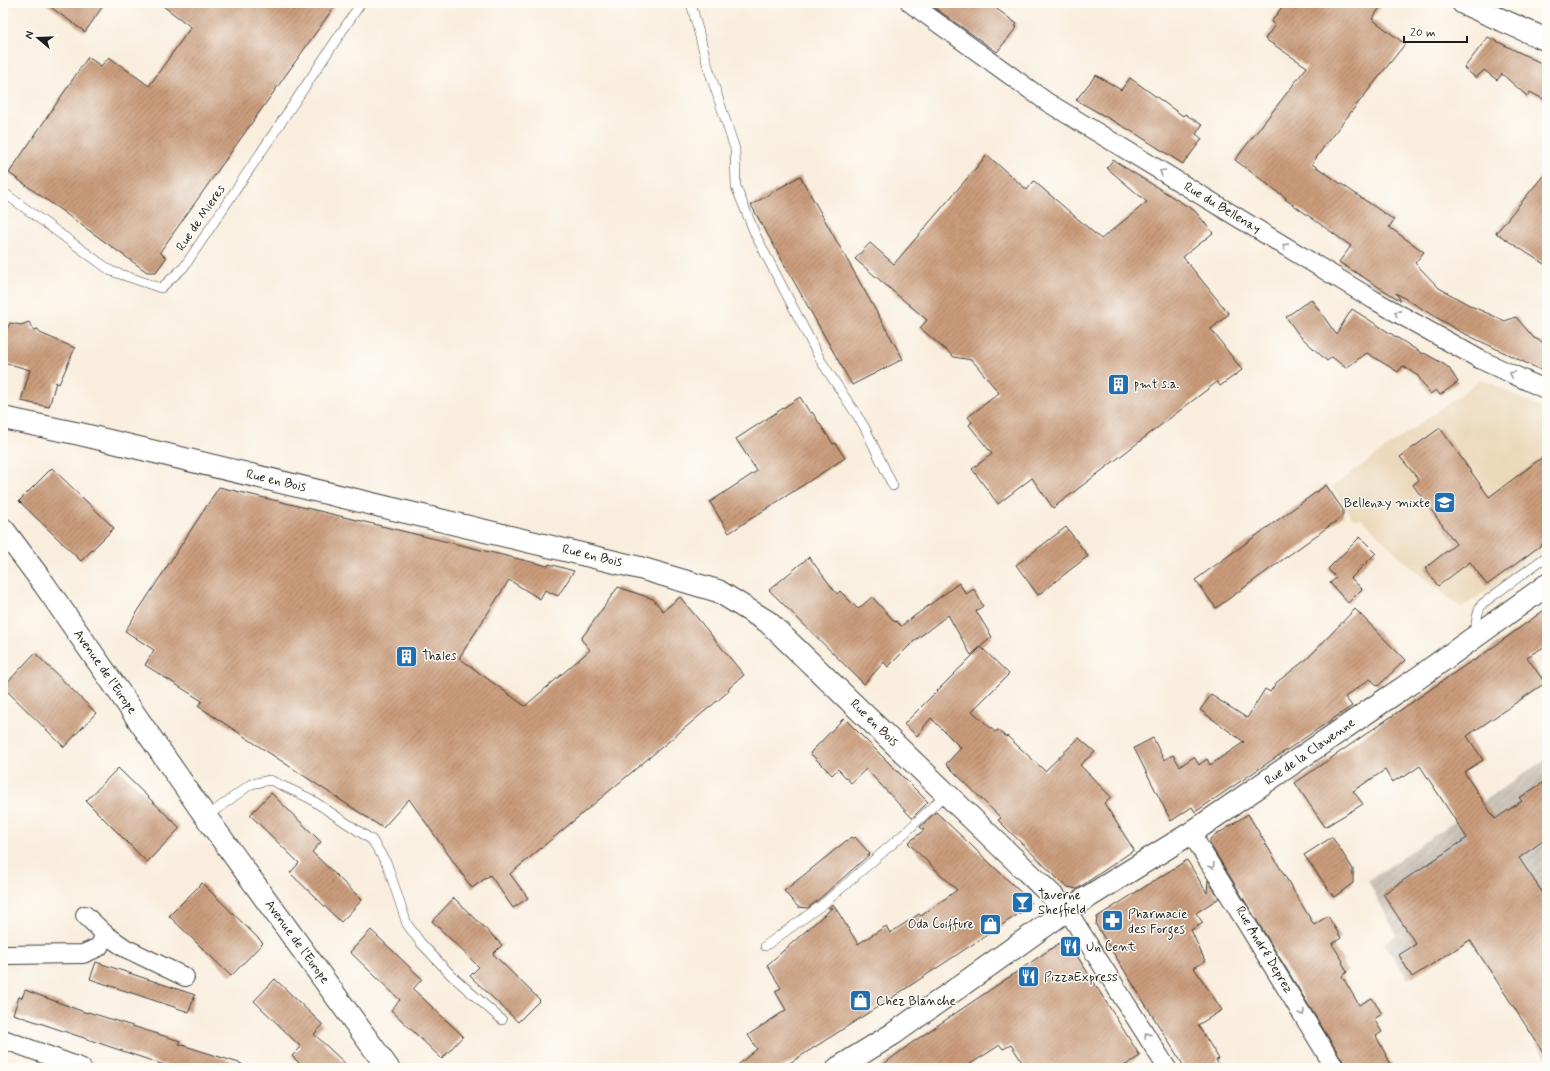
<svg xmlns="http://www.w3.org/2000/svg" width="1550" height="1071" font-family="Mynerve,sans-serif">
<style>
.built{fill:#ebd8ba}
.industrial{fill:url(#industrial-furrows)}
.building{fill:url(#building-hatch)}
.lines{fill:none;stroke-linecap:round;stroke-linejoin:round}
.service-casing{stroke:#3d3c39;stroke-width:10}
.minor-casing{stroke:#3d3c39;stroke-width:20}
.tertiary-casing{stroke:#3d3c39;stroke-width:24}
.service{stroke:#fff;stroke-width:9}
.minor{stroke:#fff;stroke-width:18}
.tertiary{stroke:#fff;stroke-width:22}
.oneway{stroke:#999}
.labels{text-anchor:middle;dominant-baseline:central;stroke-width:3;stroke-linejoin:round;paint-order:stroke}
.street-label{font-size:13px;fill:#1c1c1c;stroke:#fdfcf7}
.poi-label{font-size:13px;fill:#1c1c1c;stroke:#fdfcf7;text-anchor:start}
</style>
<defs>
<pattern id="industrial-furrows" width="10" height="10" patternUnits="userSpaceOnUse"><rect width="10" height="10" fill="#cbc3b8"/><path d="M-1 1l2-2M0 10L10 0M9 11l2-2" fill="none" stroke="#aea79e"/></pattern>
<pattern id="building-hatch" width="6" height="6" patternUnits="userSpaceOnUse"><rect width="6" height="6" fill="#ca9c7b"/><path d="M-1 1l2-2M0 6l6-6M5 7l2-2" fill="none" stroke="#a37e64"/></pattern>
</defs>
<rect width="100%" height="100%" fill="#fdfcf7"/>
<filter id="ink" filterUnits="userSpaceOnUse"><feTurbulence type="fractalNoise" baseFrequency=".025" numOctaves="2"/><feDisplacementMap in="SourceGraphic" scale="8" xChannelSelector="R" yChannelSelector="G"/><feConvolveMatrix kernelMatrix="1 2 1 2 8 2 1 2 1" color-interpolation-filters="sRGB"/></filter>
<filter id="wash" filterUnits="userSpaceOnUse"><feTurbulence type="fractalNoise" baseFrequency=".012" numOctaves="4" result="noise"/><feDisplacementMap in="SourceGraphic" scale="16" xChannelSelector="R" yChannelSelector="G"/><feGaussianBlur stdDeviation="0.9" result="paint"/><feColorMatrix in="noise" values="0 0 0 0 0 0 0 0 0 0 0 0 0 0 0 0 0 1.4 0 .05"/><feComposite in="paint" operator="in"/></filter>
<g filter="url(#wash)">
<rect width="100%" height="100%" fill="#f9eede"/>
<polygon class="built" points="1482,379 1547,411 1547,551 1461,608 1408,565 1362,519 1353,519 1332,487"/>
<polygon class="industrial" points="1547,758 1547,1058 1470,940 1408,979 1384,943 1397,935 1368,881"/>
<g id="blocks">
<g class="building">
<polygon points="45,3 105,3 85,32"/>
<polygon points="159,3 337,3 160,252 166,258 156,272 147,272 9,173 88,57 101,66 109,57 149,86 191,27"/>
<polygon points="928,3 989,3 1017,24 1015,26 1017,27 997,52"/>
<polygon points="1285,3 1383,3 1372,19 1405,44 1325,145 1312,164 1394,220 1389,227 1424,252 1415,263 1439,288 1471,306 1505,321 1516,317 1534,338 1547,344 1547,373 1459,331 1396,293 1401,301 1339,262 1351,246 1285,199 1286,198 1235,160 1307,67 1265,39 1275,25 1271,22"/>
<polygon points="1488,37 1547,66 1547,101 1530,92 1527,96 1502,74 1497,80 1484,70 1476,78 1464,68"/>
<polygon points="1096,75 1121,90 1130,78 1183,116 1185,114 1202,125 1196,134 1202,139 1183,164 1133,132 1076,100"/>
<polygon points="987,155 1027,190 1034,181 1101,239 1147,202 1107,168 1113,160 1195,211 1213,233 1183,257 1229,314 1211,329 1242,370 1220,386 1217,382 1053,508 1032,478 998,504 972,469 992,454 969,425 972,422 968,417 999,393 972,360 954,357 920,328 927,320 855,259 870,243 894,264"/>
<polygon points="1547,171 1547,266 1496,233"/>
<polygon points="800,176 903,359 852,385 751,205"/>
<polygon points="1311,299 1336,334 1352,309 1423,354 1424,353 1442,363 1449,368 1458,382 1440,395 1436,390 1430,394 1418,376 1403,366 1398,372 1367,353 1346,368 1332,357 1327,361 1299,335 1286,317"/>
<polygon points="29,322 33,330 38,329 40,333 75,348 59,384 56,382 49,407 21,401 30,370 3,362 3,329 7,329 10,323 21,325"/>
<polygon points="800,397 810,413 812,412 833,444 835,443 845,458 729,533 710,502 757,471 736,439"/>
<polygon points="1440,428 1489,497 1547,454 1547,541 1487,585 1470,562 1438,586 1425,568 1456,544 1413,485 1419,480 1400,457"/>
<polygon points="52,468 114,528 81,561 19,501"/>
<polygon points="1326,485 1343,510 1343,516 1216,608 1195,580"/>
<polygon points="219,487 548,566 549,564 574,571 558,596 545,590 540,599 509,580 459,658 525,706 590,650 581,639 618,587 653,599 663,611 680,597 744,675 728,689 729,691 510,874 528,898 513,908 490,875 472,888 409,799 383,828 198,706 202,701 145,665 154,650 125,631"/>
<polygon points="1066,527 1088,556 1038,595 1016,565"/>
<polygon points="1360,537 1376,553 1351,578 1362,589 1348,603 1330,583 1336,578 1328,569"/>
<polygon points="809,557 837,594 840,591 858,609 872,597 895,622 896,621 901,626 959,583 966,594 974,589 983,606 976,611 992,637 971,655 948,615 913,642 888,667 884,662 864,684 769,590"/>
<polygon points="1547,608 1547,645 1527,657 1545,683 1467,736 1483,760 1464,772 1495,819 1522,801 1519,798 1547,780 1547,838 1519,858 1547,899 1547,1058 1470,940 1412,977 1399,955 1416,944 1383,894 1467,838 1420,766 1404,777 1403,776 1392,782 1385,770 1353,791 1363,804 1325,827 1295,783 1473,660 1474,661"/>
<polygon points="1355,609 1405,660 1378,686 1370,679 1345,697 1352,706 1195,812 1192,807 1171,821 1134,748 1153,738 1164,760 1173,755 1180,766 1194,757 1199,765 1207,759 1210,765 1244,742 1200,710 1211,695 1247,718 1265,689 1270,692 1277,682 1308,658"/>
<polygon points="981,647 1009,674 972,711 995,732 998,730 1006,737 1007,736 1045,771 1079,738 1095,752 1080,765 1111,797 1104,803 1134,850 1077,889 1068,887 1062,883 998,820 1001,818 946,764 961,748 931,718 917,736 904,724"/>
<polygon points="35,653 96,713 64,747 3,687"/>
<polygon points="844,718 928,802 912,818 866,769 851,783 838,769 832,775 810,753"/>
<polygon points="118,768 180,828 147,862 86,801"/>
<polygon points="271,793 321,842 312,852 362,900 341,922 290,873 299,863 250,815"/>
<polygon points="936,812 1031,902 1023,911 890,999 782,1068 734,1068 757,1049 748,1035 786,1010 775,991 781,988 767,965 832,908 828,908 833,904 858,944 886,926 890,933 919,914 921,916 957,890 908,843 924,830 920,827"/>
<polygon points="1248,814 1314,925 1328,916 1341,938 1332,944 1343,961 1342,962 1347,972 1342,976 1359,1005 1372,998 1382,1014 1374,1019 1382,1032 1376,1036 1393,1068 1345,1068 1344,1063 1210,844 1210,839"/>
<polygon points="851,837 853,839 855,837 870,854 818,900 808,908 798,907 784,891"/>
<polygon points="1332,837 1353,869 1353,883 1334,897 1304,855"/>
<polygon points="1187,860 1207,893 1208,880 1219,898 1196,913 1203,923 1191,930 1205,961 1194,968 1222,1010 1198,1025 1219,1059 1216,1060 1221,1068 1185,1068 1096,925 1097,917"/>
<polygon points="202,883 263,943 231,976 169,916"/>
<polygon points="454,898 502,945 493,954 540,1000 518,1022 470,976 479,967 432,921"/>
<polygon points="371,930 422,979 413,989 463,1036 442,1059 391,1010 400,1000 350,952"/>
<polygon points="1061,942 1069,943 1140,1056 1121,1068 1026,1068 1011,1045 1003,1049 1000,1045 964,1068 879,1068 910,1044"/>
<polygon points="96,962 195,995 189,1012 90,979"/>
<polygon points="275,979 323,1025 314,1034 350,1068 304,1068 292,1056 301,1047 254,1001"/>
<polygon points="25,990 87,1013 88,1012 180,1041 179,1044 242,1064 241,1068 173,1068 13,1014 19,997 22,998"/>
</g>
</g>
</g>
<g filter="url(#ink)">
<use href="#blocks" fill-opacity="0" stroke="#3d3c39" stroke-width="1"/>
<g class="lines">
<defs>
<g id="service">
<polyline points="691,3 708,67 735,149 736,187 756,236 821,361 864,426 893,486"/>
<polyline points="3,192 111,271 161,288 184,267 361,3"/>
<path d="M1475 635C1476 625 1476 613 1482 604L1547 556"/>
<polyline points="206,817 251,784 270,780 309,798 372,840 387,864 407,924 420,942 451,975 502,1020"/>
<polyline points="765,946 822,905 906,832 947,793"/>
</g>
<g id="minor">
<polyline points="910,3 1047,102 1374,300 1481,360 1547,390"/>
<polyline points="1191,833 1335,1068"/>
<polyline points="1067,910 1167,1068"/>
<polyline points="85,915 105,934 125,948 185,977"/>
<polyline points="7,955 83,954 99,947 105,934"/>
<polyline points="3,1039 82,1068"/>
</g>
<g id="tertiary">
<polyline points="1463,3 1547,40"/>
<polyline points="3,418 80,434 640,568 718,591 768,622 1067,910"/>
<polyline points="3,529 44,584 206,817 388,1068"/>
<polyline points="838,1068 893,1034 1067,910 1191,833 1382,702 1418,678 1547,585"/>
</g>
</defs>
<use href="#service" class="service-casing"/>
<use href="#minor" class="minor-casing"/>
<use href="#tertiary" class="tertiary-casing"/>
<use href="#service" class="service"/>
<use href="#minor" class="minor"/>
<use href="#tertiary" class="tertiary"/>
</g>
<defs><path id="oneway-chevron" d="M-2-3.5L2.5 0L-2 3.5" fill="none" stroke-width="1.6" stroke-linecap="round" stroke-linejoin="round"/></defs>
<g class="oneway">
<use href="#oneway-chevron" transform="translate(1162 172) rotate(-149)"/>
<use href="#oneway-chevron" transform="translate(1285 246) rotate(-149)"/>
<use href="#oneway-chevron" transform="translate(1397 313) rotate(-151)"/>
<use href="#oneway-chevron" transform="translate(1512 374) rotate(-155)"/>
<use href="#oneway-chevron" transform="translate(1212 866) rotate(58)"/>
<use href="#oneway-chevron" transform="translate(1302 1013) rotate(59)"/>
<use href="#oneway-chevron" transform="translate(1147 1035) rotate(-122)"/>
</g>
</g>
<defs>
<symbol id="building-square" viewBox="-11 -11 22 22"><rect x="-9" y="-9" width="18" height="18" rx="4" fill="#1f6fb2" stroke="#fdfcf7"/><path d="M-4-6H4V6H1V3H-1V6H-4ZM-2.5-4.3h1.7v1.8h-1.7ZM.8-4.3h1.7v1.8H.8ZM-2.5-1h1.7V.8h-1.7ZM.8-1h1.7V.8H.8Z" fill="#fff"/></symbol>
<symbol id="school-square" viewBox="-11 -11 22 22"><rect x="-9" y="-9" width="18" height="18" rx="4" fill="#1f6fb2" stroke="#fdfcf7"/><path d="M0-5L7-2L0 1L-7-2ZM-4 1L0 2.5L4 1V4Q0 6-4 4Z" fill="#fff"/></symbol>
<symbol id="bar-square" viewBox="-11 -11 22 22"><rect x="-9" y="-9" width="18" height="18" rx="4" fill="#1f6fb2" stroke="#fdfcf7"/><path d="M-6-5H6L.8 .8V4.5H3.5V6h-7V4.5H-.8V.8Z" fill="#fff"/></symbol>
<symbol id="pharmacy-square" viewBox="-11 -11 22 22"><rect x="-9" y="-9" width="18" height="18" rx="4" fill="#1f6fb2" stroke="#fdfcf7"/><path d="M-2-6h4v4h4v4h-4v4h-4v-4h-4v-4h4Z" fill="#fff"/></symbol>
<symbol id="shop-square" viewBox="-11 -11 22 22"><rect x="-9" y="-9" width="18" height="18" rx="4" fill="#1f6fb2" stroke="#fdfcf7"/><path d="M-5-2.5h2.3a2.7 3.5 0 0 1 5.4 0H5L5.5 6h-11ZM-1.5-2.5h3a1.5 2.3 0 0 0-3 0Z" fill="#fff"/></symbol>
<symbol id="restaurant-square" viewBox="-11 -11 22 22"><rect x="-9" y="-9" width="18" height="18" rx="4" fill="#1f6fb2" stroke="#fdfcf7"/><path d="M-5-6h1v4h1v-4h1v4h1v-4h1v5L-1.5 .5V6h-2V.5L-5-1ZM5-6V6H3V1.5H1.5Q1.5-4 5-6Z" fill="#fff"/></symbol>
</defs>
<g fill-rule="evenodd">
<use href="#building-square" x="1106" y="372" width="25" height="25"/>
<use href="#school-square" x="1432" y="490" width="25" height="25"/>
<use href="#building-square" x="394" y="644" width="25" height="25"/>
<use href="#bar-square" x="1010" y="890" width="25" height="25"/>
<use href="#pharmacy-square" x="1100" y="908" width="25" height="25"/>
<use href="#shop-square" x="978" y="912" width="25" height="25"/>
<use href="#restaurant-square" x="1058" y="934" width="25" height="25"/>
<use href="#restaurant-square" x="1016" y="964" width="25" height="25"/>
<use href="#shop-square" x="848" y="988" width="25" height="25"/>
</g>
<g class="labels">
<g class="street-label">
<text transform="translate(1222 208) rotate(31)">Rue du Bellenay</text>
<text transform="translate(201 218) rotate(-56)">Rue de Mieres</text>
<text transform="translate(276 481) rotate(13)">Rue en Bois</text>
<text transform="translate(592 556) rotate(13)">Rue en Bois</text>
<text transform="translate(105 672) rotate(55)">Avenue de l'Europe</text>
<text transform="translate(874 723) rotate(44)">Rue en Bois</text>
<text transform="translate(1310 752) rotate(-35)">Rue de la Clawenne</text>
<text transform="translate(297 942) rotate(54)">Avenue de l'Europe</text>
<text transform="translate(1264 950) rotate(59)">Rue André Deprez</text>
</g>
<g class="poi-label">
<text x="1134" y="384">pmt s.a.</text>
<text x="1430" y="503" text-anchor="end">Bellenay mixte</text>
<text x="422" y="656">Thales</text>
<text x="1038" y="895">Taverne<tspan x="1038" dy="15">Sheffield</tspan></text>
<text x="1128" y="914">Pharmacie<tspan x="1128" dy="15">des Forges</tspan></text>
<text x="974" y="924" text-anchor="end">Oda Coiffure</text>
<text x="1086" y="947">Un Cent</text>
<text x="1044" y="977">PizzaExpress</text>
<text x="876" y="1001">Chez Blanche</text>
</g>
</g>
<rect width="1550" height="1071" fill="none" stroke="#fdfcf7" stroke-width="16"/>
<g transform="translate(38 38) rotate(289)" stroke="#fdfcf7" stroke-width="3" paint-order="stroke">
<path d="M0-3L7 15L0 10L-7 15Z" fill="#1c1c1c"/>
<text y="-6" font-size="11" font-weight="bold" text-anchor="middle" fill="#1c1c1c">N</text>
</g>
<path d="M1404 36v6h63v-6" fill="none" stroke="#1c1c1c" stroke-width="2"/>
<text x="1410" y="36" font-size="12" fill="#1c1c1c" stroke="#fdfcf7" stroke-width="3" paint-order="stroke">20 m</text>
</svg>
